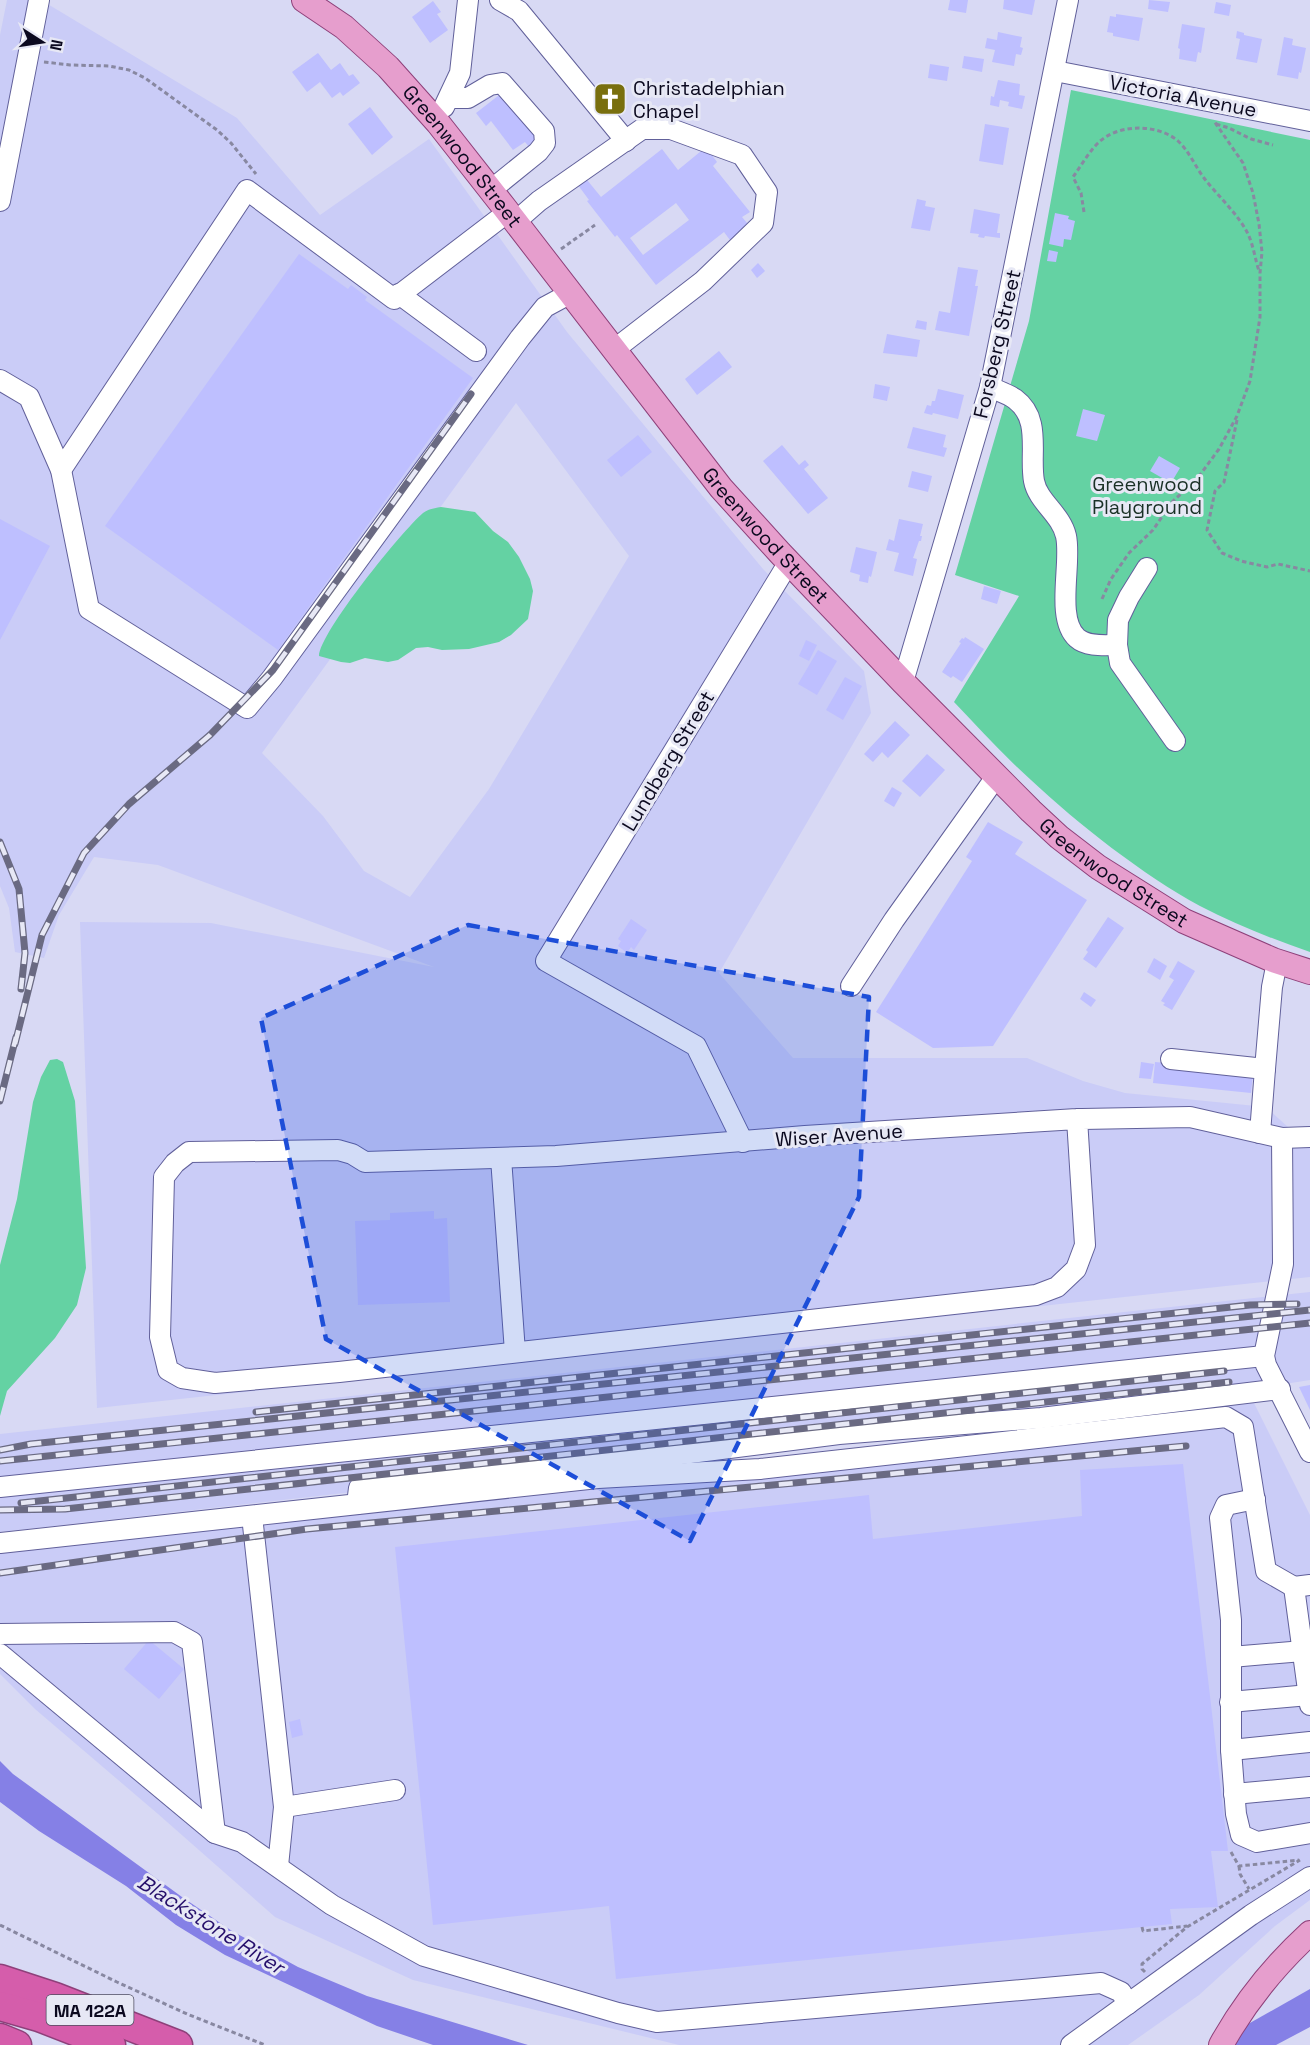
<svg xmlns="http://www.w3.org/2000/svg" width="1310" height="2045" font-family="'Space Grotesk',sans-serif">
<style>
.built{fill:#caccf7;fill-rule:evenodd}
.green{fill:#64d2a3}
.water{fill:#8580e6}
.building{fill:#bebfff;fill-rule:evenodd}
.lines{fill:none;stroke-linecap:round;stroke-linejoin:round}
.minor-casing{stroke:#61609a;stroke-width:22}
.major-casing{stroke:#8e407a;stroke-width:26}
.highway-casing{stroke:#8e407a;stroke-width:31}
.path{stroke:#8888a1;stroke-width:3;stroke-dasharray:4.5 3;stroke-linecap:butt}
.minor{stroke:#fff;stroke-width:20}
.major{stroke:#e69ecd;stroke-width:24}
.highway{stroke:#d55dab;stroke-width:28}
.rail-casing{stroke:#6a6a82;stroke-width:7}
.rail{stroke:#e7e8f5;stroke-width:4.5;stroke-dasharray:14;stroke-linecap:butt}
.marked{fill:#1d4ed8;fill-opacity:0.2;stroke:#1d4ed8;stroke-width:4.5;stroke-dasharray:12 8;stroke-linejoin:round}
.labels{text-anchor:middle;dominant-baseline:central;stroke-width:6;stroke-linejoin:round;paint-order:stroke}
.shield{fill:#e7e8f5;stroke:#4d4c5f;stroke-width:1.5}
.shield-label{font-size:18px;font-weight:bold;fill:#0b091f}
.poi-label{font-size:20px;fill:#0b091f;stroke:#e7e8f5;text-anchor:start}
.street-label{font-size:20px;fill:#0b091f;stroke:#e7e8f5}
.park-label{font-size:20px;fill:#1a3126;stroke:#e7e8f5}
.water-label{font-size:21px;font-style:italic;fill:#26106b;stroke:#e7e8f5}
</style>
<rect width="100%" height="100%" fill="#d8d9f4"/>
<g class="built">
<path d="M7 0H41L237 118 320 215 429 139 567 332 763 569 864 671 871 713 719 973 793 1058H1027L1083 1081 1125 1093 1266 1107 1310 1147V1277L97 1408 80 922 211 923 434 967 158 865 94 857 59 915 44 958 15 952 9 908 0 886V35ZM516 403 629 556 489 789 410 897 364 871 323 816 262 753Z"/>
<polygon points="1310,1292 1310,1380 1221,1394 0,1532 0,1434"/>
<polygon points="1254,1403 1310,1515 1310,1900 1275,1926 1199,1995 1128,2045 679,2045 413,1980 275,1917 158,1814 35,1709 0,1674 0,1553"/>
</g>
<g class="green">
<path d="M1071 90 1310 140V952C1272 939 1235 924 1200 906 1143 875 1078 824 1031 780 1004 756 979 728 954 702L1019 596 955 575 1029 321Z"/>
<path d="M441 507 475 512 493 531 508 542 519 557 530 579 533 591 528 619 511 635 499 642 469 649 442 650 428 647 416 648 398 660 388 662 365 658 350 663 341 662 319 656C320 632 402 531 423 513 428 509 435 508 441 507Z"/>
<polygon points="57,1059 63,1062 75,1101 86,1268 77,1305 55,1338 7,1391 0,1416 0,1265 17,1199 33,1102 41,1077 50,1060"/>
</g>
<g class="water">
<polygon points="0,1761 13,1774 182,1897 232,1931 298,1967 367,1996 528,2045 433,2045 377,2026 225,1955 176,1925 126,1886 39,1831 0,1802"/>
<polygon points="1310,1989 1310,2027 1276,2045 1211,2045"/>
</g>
<g class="building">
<polygon points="950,0 968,0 966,13 948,10"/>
<polygon points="1004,0 1035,0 1032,15 1003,9"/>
<polygon points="1149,0 1170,2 1168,12 1148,9"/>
<polygon points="433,1 441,12 437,14 448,30 430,43 412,17"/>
<polygon points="1216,2 1231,5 1229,16 1214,13"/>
<polygon points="1116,14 1143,18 1139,41 1113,36 1113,33 1107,32 1110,16 1116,17"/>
<polygon points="1182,24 1205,28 1201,53 1198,52 1196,62 1179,59 1180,49 1178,48"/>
<polygon points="1237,31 1244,33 1244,35 1262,39 1257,63 1236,59 1240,39 1236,38"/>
<polygon points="998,32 1022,37 1020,47 1023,48 1021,55 1016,54 1014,66 992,62 995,50 985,48 987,38 997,40"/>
<polygon points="1284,37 1293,39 1292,45 1306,48 1301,73 1299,72 1298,79 1277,75"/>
<polygon points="318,53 331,70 340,63 349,76 353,74 360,83 343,96 340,92 332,98 320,82 307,92 292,72"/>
<polygon points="964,56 984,59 982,72 962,68"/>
<polygon points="930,64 949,67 947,81 928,78"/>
<polygon points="998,80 1020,84 1019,95 1025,96 1022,109 1008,106 1009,102 1000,100 999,107 990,105 991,96 994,97"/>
<polygon points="503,92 540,139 529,147 525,142 513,150 491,121 486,126 476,113"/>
<polygon points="370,107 393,137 372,155 348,124"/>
<polygon points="985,124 1009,128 1003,165 979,161"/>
<path d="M706 147 717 162 713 166 750 212 742 217 752 229 733 244 724 232 656 285 617 235 615 237 587 201 589 200 575 181 583 175 601 197 662 149 678 170ZM676 203 689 220 643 255 630 238Z"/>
<polygon points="917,199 926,201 925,206 935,208 930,231 911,228"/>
<polygon points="974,209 1000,214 997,233 1000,233 1000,238 985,236 984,238 978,237 979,234 970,233"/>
<polygon points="1055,213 1069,216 1068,219 1075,221 1071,240 1064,239 1063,247 1049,244"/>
<polygon points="1049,250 1058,252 1056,262 1047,261"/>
<polygon points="299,254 348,289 351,285 367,297 365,300 473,378 278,650 105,526"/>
<polygon points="758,263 765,271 757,278 751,270"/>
<polygon points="958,267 978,270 975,286 978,286 969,336 935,330 939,311 950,313"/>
<polygon points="917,320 927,322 926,330 915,328"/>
<polygon points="887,334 920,340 917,357 883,353"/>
<polygon points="719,351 732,367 697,395 685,379"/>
<polygon points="875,384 890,387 887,401 873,398"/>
<polygon points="938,389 964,395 958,419 933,413 932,415 924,413 927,405 931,406 932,401 935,401"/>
<polygon points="1083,409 1105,415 1097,441 1076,436"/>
<polygon points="913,427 946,435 943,447 947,448 944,457 907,448"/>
<polygon points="638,435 652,452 621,477 607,460"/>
<polygon points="782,445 799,465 805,460 809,465 804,469 828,498 808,514 763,461"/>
<polygon points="1159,456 1180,468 1171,483 1150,471"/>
<polygon points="912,471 932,476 928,492 908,487"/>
<polygon points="0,519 50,546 0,640"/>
<polygon points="899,519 923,524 920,536 922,536 921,541 919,541 913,558 917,559 913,576 894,571 899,553 886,550 889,539 894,541"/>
<polygon points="856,547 877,552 871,577 869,576 868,583 859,581 860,575 850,572"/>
<polygon points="984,586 1001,591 997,604 981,599"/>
<polygon points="965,637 984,649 962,682 953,676 951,678 942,672 961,643 959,642 962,638 964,639"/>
<polygon points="806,640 817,645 809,661 799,656"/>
<polygon points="818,650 837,661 817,695 798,684"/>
<polygon points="845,677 862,686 843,720 826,710"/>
<polygon points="895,721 910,735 888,758 882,752 873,762 864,754"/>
<polygon points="927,754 945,770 920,797 902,781"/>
<polygon points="892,787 902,793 894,807 884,801"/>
<polygon points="988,822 1023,842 1015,854 1087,900 993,1046 933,1048 876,1012 972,861 966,857"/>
<polygon points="1108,917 1124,928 1096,968 1083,959 1088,952 1086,950"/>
<polygon points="631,919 647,930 634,950 631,947 627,953 618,946 621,941 618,939"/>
<polygon points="1154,958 1167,966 1160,980 1147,972"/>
<polygon points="1178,961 1195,971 1172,1010 1163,1005 1165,1003 1161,1001 1174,980 1169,977"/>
<polygon points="1084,992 1096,1000 1091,1007 1080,999"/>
<polygon points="1141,1062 1154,1064 1151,1079 1139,1078"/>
<polygon points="1155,1062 1207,1067 1253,1075 1251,1093 1153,1083"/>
<polygon points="434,1211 434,1219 447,1218 450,1302 358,1305 355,1221 390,1220 390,1213"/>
<polygon points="1310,1385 1310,1410 1299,1387"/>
<polygon points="1183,1464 1228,1851 1211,1851 1218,1907 1170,1909 1172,1924 616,1979 609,1906 433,1925 395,1547 869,1495 873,1539 1082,1516 1080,1470"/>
<polygon points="149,1640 184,1669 159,1699 124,1669"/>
<polygon points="300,1719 303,1735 292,1738 289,1722"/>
</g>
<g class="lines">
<defs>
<g id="minor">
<polyline points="500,0 519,11 626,141"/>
<polyline points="1055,71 1310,121"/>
<polyline points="449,98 468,98 490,85 502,83 544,131 545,143 538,152 491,190"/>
<polyline points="444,107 460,73 468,0"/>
<polyline points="0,201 39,0"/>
<polyline points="515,222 539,201 642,129 671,129 742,155 767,192 763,223 703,281 615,349"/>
<polyline points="399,294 476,351"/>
<polyline points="0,380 29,397 61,470 89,609 247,708 272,678 520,338 545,307 571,293"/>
<path d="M990 387C998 391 1008 394 1015 399 1042 419 1029 454 1034 481 1038 502 1061 514 1066 536 1072 563 1055 618 1077 638 1087 647 1105 645 1117 645"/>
<polyline points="61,470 247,190 394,299 508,212"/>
<polyline points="1147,568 1129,597 1118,620 1117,645 1120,663 1175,741"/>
<polyline points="903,682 990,387 1068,0"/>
<polyline points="851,986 894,920 996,777"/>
<polyline points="1171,1059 1265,1069 1260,1133"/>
<polyline points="1265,1069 1272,987 1277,962"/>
<polyline points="1077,1119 1085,1245 1076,1269 1057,1287 1036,1295 339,1372 215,1383 182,1378 168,1370 160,1337 164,1177 175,1163 189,1152 338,1150 352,1154 365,1162 556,1156 805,1136 1077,1119 1082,1119 1190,1117 1282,1138 1310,1137"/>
<polyline points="1282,1138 1283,1264 1264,1356 1266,1365 1310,1452"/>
<polyline points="743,1142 696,1046 546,961 789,562"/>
<polyline points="501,1158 515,1352"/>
<polyline points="0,1487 1264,1356"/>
<polyline points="1255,1499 1226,1505 1220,1518 1231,1620 1231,1750 1236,1814 1241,1835 1257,1842 1310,1833"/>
<polyline points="357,1504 359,1488 690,1453 839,1434 1041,1418 1280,1389"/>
<polyline points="252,1516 284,1807 278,1866"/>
<polyline points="0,1543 598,1478 760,1469 1226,1417 1243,1427 1266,1571 1294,1587"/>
<polyline points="1310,1585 1294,1587 1310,1705"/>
<polyline points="0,1634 174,1632 192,1642 215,1833"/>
<polyline points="0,1654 215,1833 242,1842 332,1905 424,1956 618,2013 657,2022 1101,1983 1121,1992 1128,2004"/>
<polyline points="1231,1657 1303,1651"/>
<polyline points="1230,1702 1309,1695"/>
<polyline points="1231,1750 1310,1742"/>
<polyline points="1234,1794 1310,1787"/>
<polyline points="284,1807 395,1790"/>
<polyline points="1071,2045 1251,1915 1310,1877"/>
</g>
<g id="major">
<path id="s1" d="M304 0 344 27 388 67 438 123 504 207 721 488 780 553 903 682 1031 811 1059 837 1098 867 1184 921 1273 960 1310 972"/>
<path d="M1221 2045C1245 2002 1274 1966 1310 1933"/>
</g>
<g id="highway">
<polyline points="0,1979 55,1997 178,2045"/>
<polyline points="0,2006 39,2017 111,2045"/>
<polyline points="0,2038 17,2045"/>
</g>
</defs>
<use href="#minor" class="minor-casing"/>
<use href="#major" class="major-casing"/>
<use href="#highway" class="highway-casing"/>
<g class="path">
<polyline points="44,62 70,65 109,66 129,70 145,78 217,130 231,143 256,174"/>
<polyline points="1216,124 1229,128 1251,139 1273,145"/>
<path d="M1084 212 1081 193 1073 177C1081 166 1088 153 1098 143 1117 124 1157 123 1178 141 1189 151 1195 166 1204 178 1217 195 1237 213 1247 232 1253 243 1255 259 1259 271"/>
<polyline points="561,249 595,225"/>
<polyline points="1237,420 1224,482 1215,491 1207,530 1222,553 1241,561 1267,567 1278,564 1310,571"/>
<polyline points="1102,599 1111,579 1129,553 1153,530 1172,502 1197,479 1219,449 1237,416 1250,381 1260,317 1260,273 1262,252 1259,224 1253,193 1243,163 1214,121"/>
<polyline points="1231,1852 1239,1866 1299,1860"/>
<polyline points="1239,1866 1240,1874 1249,1889"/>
<polyline points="0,1925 117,1982 187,2014 265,2045"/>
<polyline points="1142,1927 1143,1931 1187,1926"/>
<polyline points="1145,1972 1142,1969 1142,1964 1187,1927 1300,1860"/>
</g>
<use href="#minor" class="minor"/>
<use href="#major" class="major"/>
<use href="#highway" class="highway"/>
<defs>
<g id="rail">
<polyline points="0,842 19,889 25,953 21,989"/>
<polyline points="15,1044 42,935 84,853 129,804 210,735 273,670 471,394"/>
<polyline points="0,1101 16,1037"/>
<polyline points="256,1412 1250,1305 1297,1304"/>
<polyline points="0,1450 31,1444 1310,1310"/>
<polyline points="0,1461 1310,1323"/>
<polyline points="21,1503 1224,1371"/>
<polyline points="0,1510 65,1509 1229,1382"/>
<polyline points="0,1573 307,1529 1186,1446"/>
</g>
</defs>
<use href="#rail" class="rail-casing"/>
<use href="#rail" class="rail"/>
</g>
<path class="marked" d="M468 925 869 997 859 1197 690 1541 326 1339 261 1018Z"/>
<defs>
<symbol id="church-square" viewBox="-11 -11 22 22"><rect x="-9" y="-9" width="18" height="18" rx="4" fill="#796f0e" stroke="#e7e8f5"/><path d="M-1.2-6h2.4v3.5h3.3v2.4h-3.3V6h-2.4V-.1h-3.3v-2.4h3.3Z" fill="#fff"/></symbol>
</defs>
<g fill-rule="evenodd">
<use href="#church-square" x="591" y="80" width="38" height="38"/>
</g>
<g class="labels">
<rect class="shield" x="46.5" y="1995" width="87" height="30" rx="4.5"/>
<g class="shield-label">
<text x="90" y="2010">MA 122A</text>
</g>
<g class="poi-label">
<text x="633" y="88">Christadelphian<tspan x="633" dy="23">Chapel</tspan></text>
</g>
<g class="street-label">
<text transform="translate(1183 96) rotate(11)">Victoria Avenue</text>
<text stroke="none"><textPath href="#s1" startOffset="224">Greenwood Street</textPath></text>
<text transform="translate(997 344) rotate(-77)">Forsberg Street</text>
<text stroke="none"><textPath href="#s1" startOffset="710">Greenwood Street</textPath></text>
<text transform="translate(668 761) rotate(-59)">Lundberg Street</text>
<text stroke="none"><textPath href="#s1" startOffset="1196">Greenwood Street</textPath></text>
<text transform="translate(839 1135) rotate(-4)">Wiser Avenue</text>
</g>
<g class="park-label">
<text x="1147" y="484">Greenwood<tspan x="1147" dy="23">Playground</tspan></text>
</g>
<g class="water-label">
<text transform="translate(211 1924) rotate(32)">Blackstone River</text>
</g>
</g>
<g transform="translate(42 42) rotate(102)" stroke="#e7e8f5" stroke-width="4.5" paint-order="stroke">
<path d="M0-4.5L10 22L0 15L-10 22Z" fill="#0b091f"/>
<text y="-9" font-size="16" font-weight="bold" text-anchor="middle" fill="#0b091f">N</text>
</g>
</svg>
